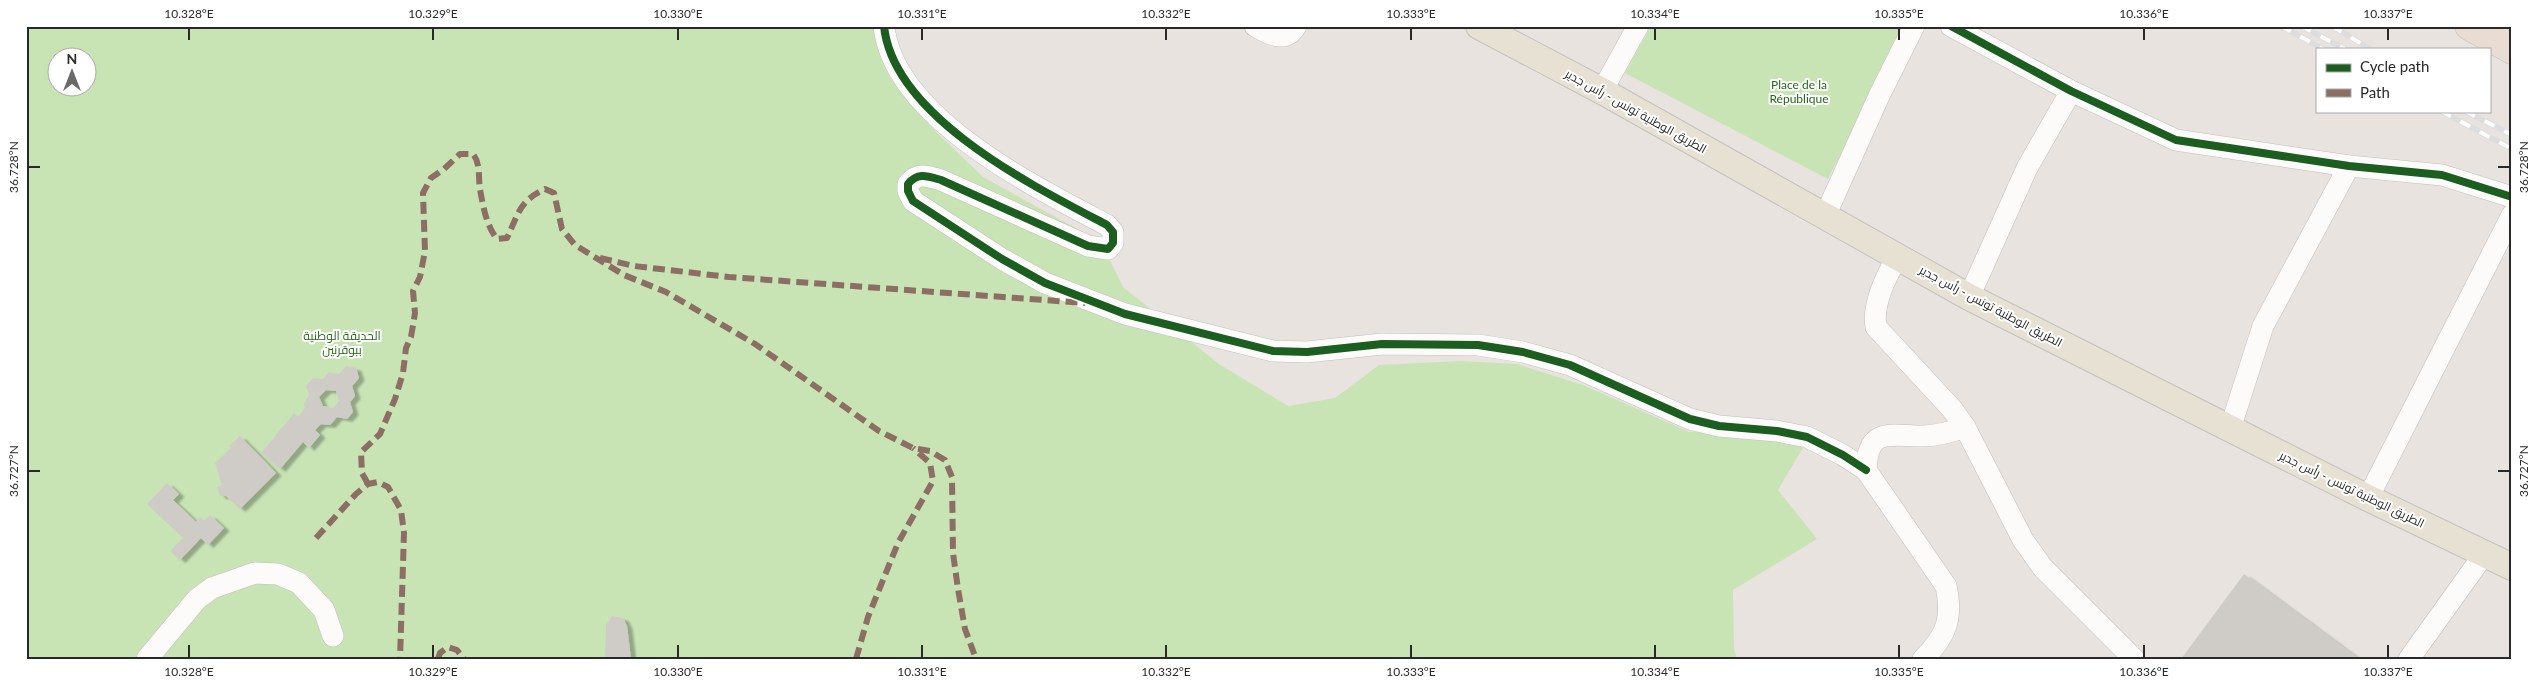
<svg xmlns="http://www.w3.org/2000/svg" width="2538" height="685" font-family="Lato,Cairo,sans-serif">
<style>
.green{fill:#c8e4b5;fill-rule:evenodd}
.building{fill:#cfccc8;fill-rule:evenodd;filter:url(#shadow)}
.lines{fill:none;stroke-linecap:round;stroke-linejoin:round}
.minor-casing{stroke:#c1bfc0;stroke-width:22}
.major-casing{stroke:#c4c2c0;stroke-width:28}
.highway-casing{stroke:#c4c2c0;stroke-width:29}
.minor{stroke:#fcfbfa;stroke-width:21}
.major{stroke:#e6e1d2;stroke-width:26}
.highway{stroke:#e9dcd2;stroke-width:28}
.rail-casing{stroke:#dddcde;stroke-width:5.5}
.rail{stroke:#fff;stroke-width:4;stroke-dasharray:11;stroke-linecap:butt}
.quiet{stroke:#8d6e63;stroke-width:6;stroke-dasharray:12 6;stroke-linecap:butt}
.cycleway-casing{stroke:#fff;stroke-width:11}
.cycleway{stroke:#1b5e20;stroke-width:8}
.ticks{fill:none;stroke:#292929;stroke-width:2}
.labels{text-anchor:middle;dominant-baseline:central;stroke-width:4;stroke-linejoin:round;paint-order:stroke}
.park-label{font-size:12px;fill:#266817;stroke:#fff}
.street-label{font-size:12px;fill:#292929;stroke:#fff}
.neatline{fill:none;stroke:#292929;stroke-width:2}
.ticks-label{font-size:12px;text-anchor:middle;fill:#292929}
</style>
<defs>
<filter id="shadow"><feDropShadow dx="5.5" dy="3" stdDeviation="1" flood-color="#0004"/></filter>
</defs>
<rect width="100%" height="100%" fill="#e8e3de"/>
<g class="green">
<path d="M26 26H877L890 78 931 127 983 177 1101 242 1123 287 1219 364 1288 406 1335 398 1379 365 1460 361 1517 364 1583 385 1689 432 1736 431 1804 446 1778 490 1817 539 1733 590 1734 649 1737 659H26ZM58 58H88V88H58Z"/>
<polygon points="1651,26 1907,26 1828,179 1625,73"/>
</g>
<g class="building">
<path d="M346 366 356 368 359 378 352 386 355 396 350 402 353 412 347 419 337 417 330 425 321 424 315 430 320 435 309 448 303 442 280 469 261 453 294 413 298 417 305 408 304 403 309 395 306 386 313 378 323 379 329 372 339 374ZM326 390 336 391 339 401 333 408 323 406 319 397Z"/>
<polygon points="240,436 276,473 240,509 226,496 220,496 217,487 222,485 215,463 231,448 229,446"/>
<polygon points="167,483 179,494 173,500 196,522 200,517 204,521 210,515 224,528 208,545 201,538 180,560 170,551 183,538 147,504"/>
<polygon points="2244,574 2359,659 2181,659"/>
<polygon points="612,616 623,618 627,626 631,659 605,659 606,625"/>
</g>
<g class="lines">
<defs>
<g id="minor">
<path d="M884 26C893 117 1035 187 1107 225L1113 232V243L1108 249 1088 246 941 180C927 176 918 172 908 184V191L913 201 1002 259 1045 283 1125 314 1273 351 1307 352 1382 344 1478 345 1523 352 1570 365 1690 419 1719 426 1777 431 1807 437 1843 455 1866 470"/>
<path d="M1255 26C1269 34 1285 44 1296 26"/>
<polyline points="1951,26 2071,91 2176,140 2349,166 2442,175 2512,197"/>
<polyline points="1602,91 1638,26"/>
<polyline points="1825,216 1879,96 1914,26"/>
<path d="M1898 256C1886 276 1872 304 1876 327L1952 409 1965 427 2023 540 2043 568 2134 659"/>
<polyline points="1969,297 2027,168 2071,91"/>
<polyline points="2230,429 2263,326 2349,166"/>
<polyline points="2368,498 2512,215"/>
<polyline points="147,659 197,599 212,588 255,573 278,574 299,583 324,610 333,636"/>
<path d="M1923 659C1947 636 1953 617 1946 586L1866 470C1868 426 1890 436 1923 436 1938 436 1951 432 1965 427"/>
<polyline points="2409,659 2485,553"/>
</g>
<polyline id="major" points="1479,26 1602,91 1969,297 2368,498 2512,567"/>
<g id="highway">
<polyline points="2469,26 2512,50"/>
<polyline points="2511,26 2512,27"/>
</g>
</defs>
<use href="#minor" class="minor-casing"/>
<use href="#major" class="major-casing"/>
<use href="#highway" class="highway-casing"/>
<use href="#minor" class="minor"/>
<use href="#major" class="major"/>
<use href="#highway" class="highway"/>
<defs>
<g id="rail">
<polyline points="2281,26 2323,49"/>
<polyline points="2301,26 2345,49"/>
<polyline points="2332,26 2370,49"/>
<polyline points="2441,111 2512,149"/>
<polyline points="2465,111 2512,135"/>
</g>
</defs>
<use href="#rail" class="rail-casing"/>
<use href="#rail" class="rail"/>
<g class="quiet">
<polyline points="600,258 634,266 729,277 1085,303"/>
<path d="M368 484 362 473 361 452 380 434 395 399 403 373 406 348 411 337 415 313 413 291 420 277 425 251 423 193 431 178 444 169 460 154H473C481 164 478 177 480 189 483 206 486 225 497 239L507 238C518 215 519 201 545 189L554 193 562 229 575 245 624 275 666 292 755 344 879 431 913 448 930 451 945 460 952 477 953 553 958 589 965 629 976 659"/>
<polyline points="316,538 356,494 368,484 378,482 388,487 401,510 404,533 400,659"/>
<polyline points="438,659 440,653 448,647 457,650 464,659"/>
<polyline points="856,659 868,617 898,543 933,481 930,463 913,448"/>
</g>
<defs>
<g id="cycleway">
<path d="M884 26C893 117 1035 187 1107 225L1113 232V243L1108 249 1088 246 941 180C927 176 918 172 908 184V191L913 201 1002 259 1045 283 1125 314 1273 351 1307 352 1382 344 1478 345 1523 352 1570 365 1690 419 1719 426 1777 431 1807 437 1843 455 1866 470"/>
<polyline points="1951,26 2071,91 2176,140 2349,166 2442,175 2512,197"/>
</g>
</defs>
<use href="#cycleway" class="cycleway-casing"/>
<use href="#cycleway" class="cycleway"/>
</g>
<path class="ticks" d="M189 28V40M433 28V40M678 28V40M922 28V40M1166 28V40M1411 28V40M1655 28V40M1899 28V40M2144 28V40M2388 28V40M28 167H40M2498 167H2510M28 471H40M2498 471H2510M189 645V658M433 645V658M678 645V658M922 645V658M1166 645V658M1411 645V658M1655 645V658M1899 645V658M2144 645V658M2388 645V658"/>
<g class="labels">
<g class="park-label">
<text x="1799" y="84">Place de la<tspan x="1799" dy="14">République</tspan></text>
<text x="342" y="335">الحديقة الوطنية<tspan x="342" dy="14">ببوقرنين</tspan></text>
</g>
<g class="street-label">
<text transform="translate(1636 111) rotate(29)">الطريق الوطنية تونس - رأس جدير</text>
<text transform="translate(1991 306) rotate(28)">الطريق الوطنية تونس - رأس جدير</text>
<text transform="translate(2352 489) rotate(26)">الطريق الوطنية تونس - رأس جدير</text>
</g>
</g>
<rect width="2538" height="685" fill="none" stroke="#ffffff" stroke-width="55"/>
<rect x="2316" y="48" width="175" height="65" fill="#ffffff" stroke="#a9a9a9"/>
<rect x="2326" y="64" width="25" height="8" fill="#1b5e20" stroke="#a9a9a9"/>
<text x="2360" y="72" font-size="15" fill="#292929">Cycle path</text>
<rect x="2326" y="89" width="25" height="8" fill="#8d6e63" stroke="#a9a9a9"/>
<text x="2360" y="98" font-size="15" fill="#292929">Path</text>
<g transform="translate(72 72)"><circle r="24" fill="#ffffff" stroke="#a9a9a9"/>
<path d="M0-4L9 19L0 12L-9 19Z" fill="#6c6a68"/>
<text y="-8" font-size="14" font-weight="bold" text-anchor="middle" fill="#292929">N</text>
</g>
<rect x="28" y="28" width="2482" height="630" class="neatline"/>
<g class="ticks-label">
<text x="189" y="18">10.328°E</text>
<text x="433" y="18">10.329°E</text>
<text x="678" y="18">10.330°E</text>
<text x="922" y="18">10.331°E</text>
<text x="1166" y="18">10.332°E</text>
<text x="1411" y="18">10.333°E</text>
<text x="1655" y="18">10.334°E</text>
<text x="1899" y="18">10.335°E</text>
<text x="2144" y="18">10.336°E</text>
<text x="2388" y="18">10.337°E</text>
<text transform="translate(14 167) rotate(-90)" y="4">36.728°N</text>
<text transform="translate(2524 167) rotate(-90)" y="4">36.728°N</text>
<text transform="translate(14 471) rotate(-90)" y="4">36.727°N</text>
<text transform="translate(2524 471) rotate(-90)" y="4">36.727°N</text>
<text x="189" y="676">10.328°E</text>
<text x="433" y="676">10.329°E</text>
<text x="678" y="676">10.330°E</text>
<text x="922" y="676">10.331°E</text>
<text x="1166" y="676">10.332°E</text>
<text x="1411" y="676">10.333°E</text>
<text x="1655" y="676">10.334°E</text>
<text x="1899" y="676">10.335°E</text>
<text x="2144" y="676">10.336°E</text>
<text x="2388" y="676">10.337°E</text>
</g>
</svg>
